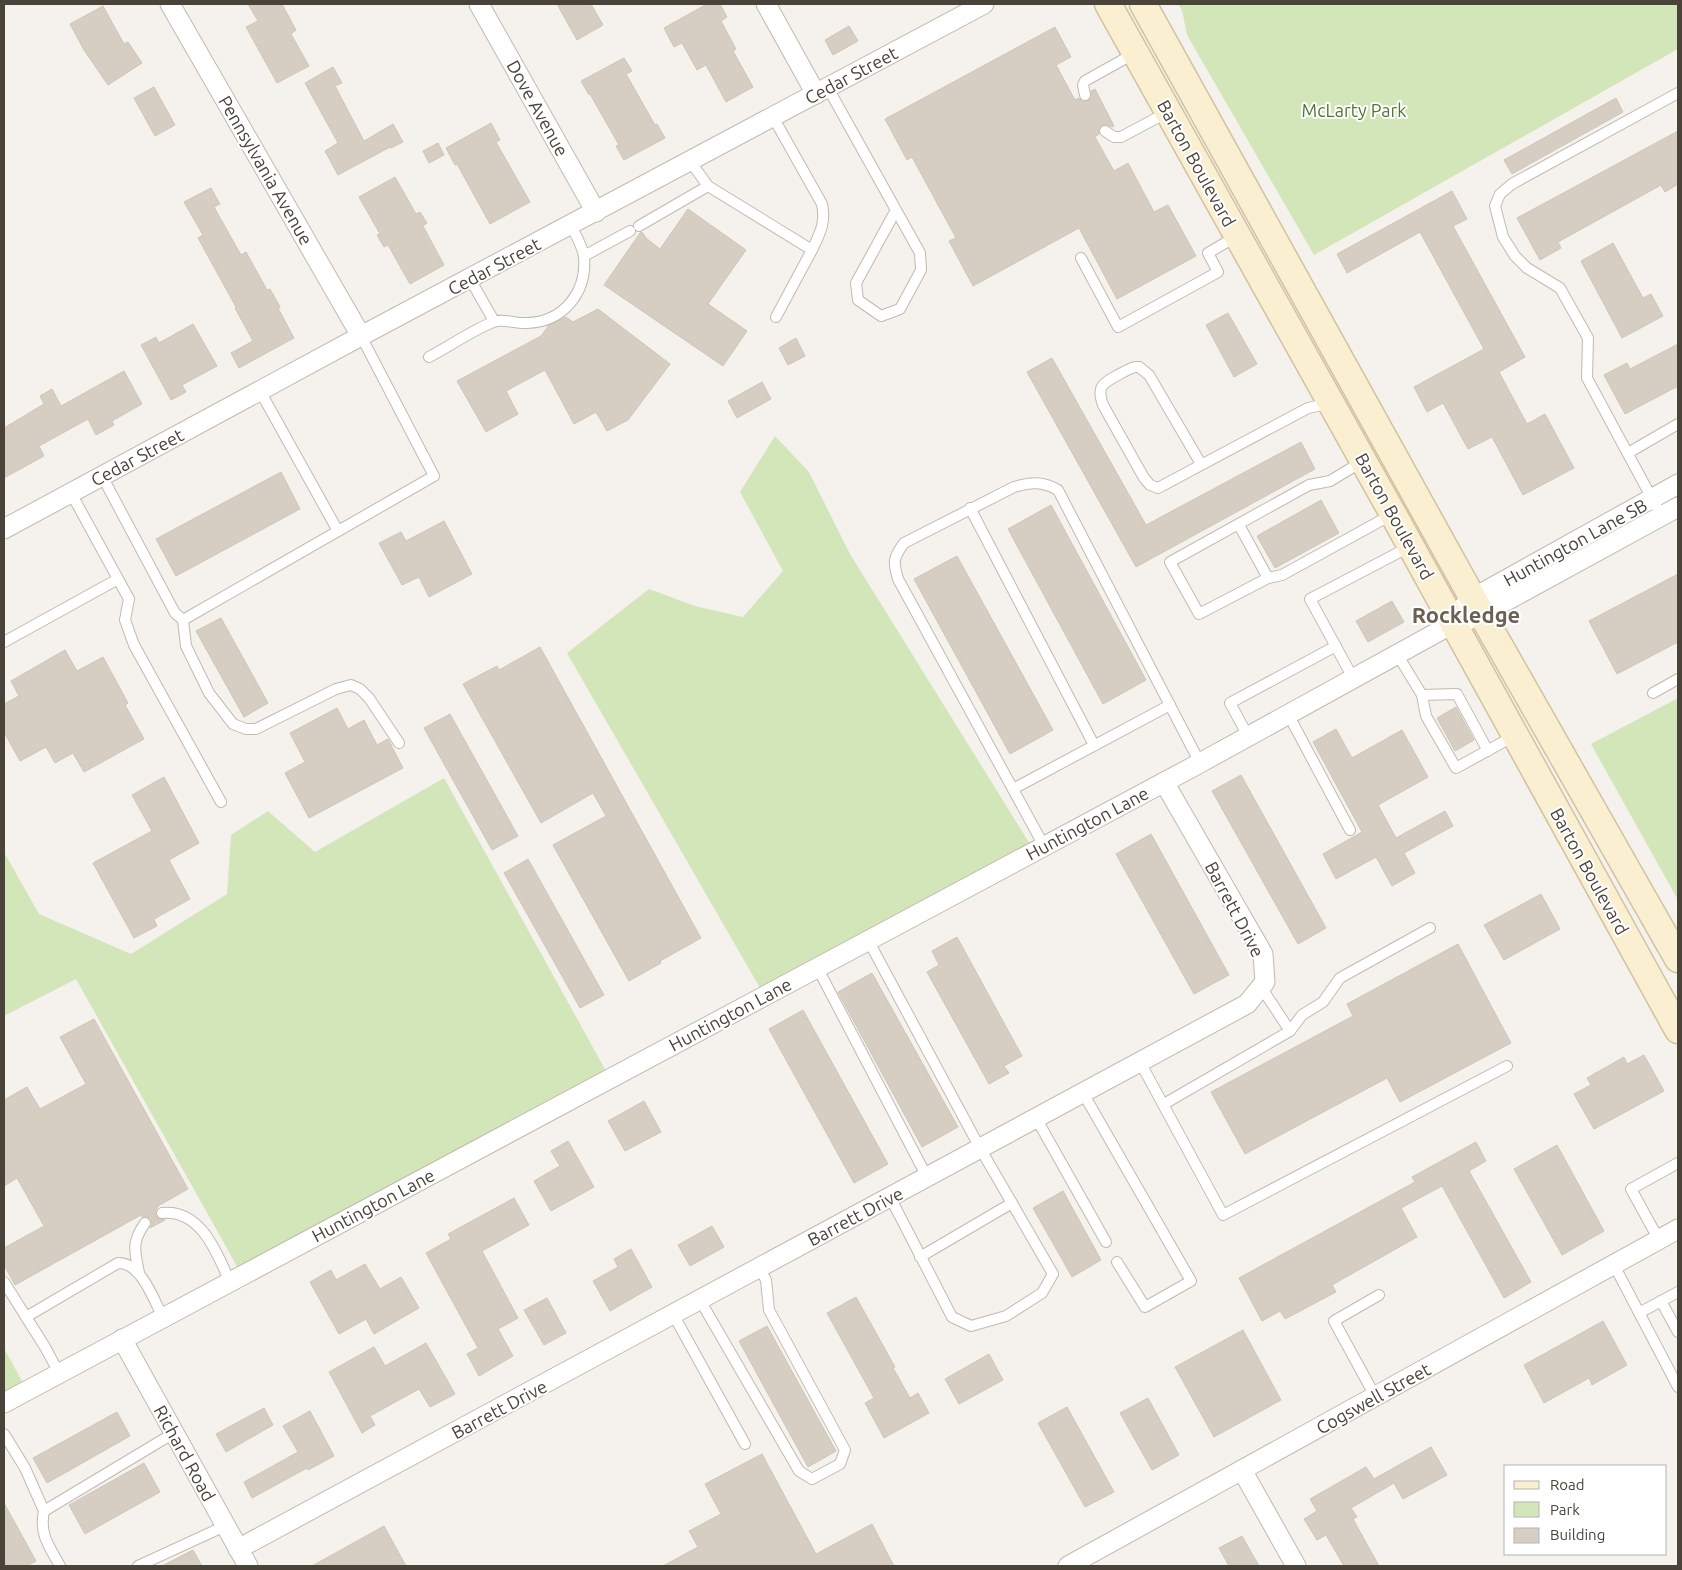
<svg xmlns="http://www.w3.org/2000/svg" width="1682" height="1570" font-family="Ubuntu,sans-serif">
<style>
.green{fill:#d3e6b9}
.building{fill:#d6cec3;stroke:#d0c5b6}
.lines{fill:none;stroke-linecap:round;stroke-linejoin:round}
.service-casing{stroke:#c0baaf;stroke-width:12}
.minor-casing{stroke:#c0baaf;stroke-width:21}
.secondary-casing{stroke:#d1c2a0;stroke-width:29}
.service{stroke:#fff;stroke-width:10}
.minor{stroke:#fff;stroke-width:19}
.secondary{stroke:#fbefd1;stroke-width:26}
.labels{text-anchor:middle;dominant-baseline:central;stroke-width:4;stroke-linejoin:round;paint-order:stroke}
.street-label{font-size:18px;fill:#49433a;stroke:#fff}
.park-label{font-size:18px;fill:#4e7831;stroke:#fff}
.district-label{font-size:22px;font-weight:bold;fill:#6b6052;stroke:#fff}
</style>
<rect width="100%" height="100%" fill="#f5f2ed"/>
<g class="green">
<polygon points="1178,4 1678,4 1678,49 1314,255 1187,35 1182,10"/>
<polygon points="775,436 809,472 850,554 1030,844 760,988 567,653 649,589 695,606 743,617 783,571 740,492"/>
<polygon points="1678,698 1678,900 1591,744"/>
<polygon points="444,778 606,1071 238,1268 76,979 4,1016 4,852 39,914 131,954 227,894 231,835 268,811 315,852"/>
<polygon points="4,1348 23,1383 4,1393"/>
</g>
<g class="building">
<polygon points="248,4 282,4 296,30 291,34 309,66 277,83 246,27 258,21"/>
<polygon points="557,4 591,4 603,25 577,40"/>
<polygon points="707,4 720,4 727,17 721,21 736,49 733,51 753,87 726,102 706,65 697,70 682,43 674,47 664,28"/>
<polygon points="103,6 124,44 128,42 142,63 108,85 84,50 70,24"/>
<polygon points="849,26 858,41 833,55 825,40"/>
<polygon points="1055,27 1071,57 1056,65 1075,100 1079,98 1083,102 1089,100 1092,97 1091,91 1095,89 1114,126 1112,127 1106,124 1102,125 1098,130 1099,134 1095,137 1114,171 1128,163 1154,212 1168,205 1196,256 1117,299 1079,228 973,286 949,241 956,238 912,157 907,160 885,119"/>
<polygon points="624,58 632,71 626,74 655,125 657,124 665,138 624,160 616,146 619,145 590,94 589,95 581,81"/>
<polygon points="333,67 342,83 335,86 364,141 393,124 403,142 391,148 390,147 338,175 325,151 338,143 305,83"/>
<polygon points="154,87 175,125 155,136 134,98"/>
<polygon points="1616,98 1623,112 1512,174 1504,160"/>
<polygon points="491,123 500,140 496,142 530,202 490,224 457,164 455,165 446,148"/>
<polygon points="1678,131 1678,184 1665,192 1661,185 1558,242 1561,248 1540,260 1517,218"/>
<polygon points="438,143 444,155 429,163 423,151"/>
<polygon points="395,177 416,214 420,212 427,223 423,226 444,265 410,284 388,245 384,247 377,235 380,234 359,197"/>
<polygon points="211,188 220,204 214,207 241,255 246,252 267,290 270,289 280,307 278,308 294,338 239,368 231,353 253,341 235,308 236,307 198,238 203,235 184,202"/>
<polygon points="1452,191 1467,219 1453,226 1525,357 1499,372 1527,424 1545,414 1574,468 1523,495 1492,437 1468,449 1443,403 1427,412 1414,387 1484,349 1420,232 1347,273 1337,254"/>
<polygon points="688,209 746,250 708,304 747,331 723,366 604,285 640,233 642,232 646,238 660,249"/>
<polygon points="1613,243 1643,298 1651,294 1663,316 1622,338 1581,261"/>
<polygon points="598,309 670,364 628,420 607,431 596,412 574,424 545,370 506,391 518,414 486,432 457,381 541,336 549,325 566,317 573,322"/>
<polygon points="1228,313 1257,364 1234,377 1206,325"/>
<polygon points="193,324 217,366 182,385 186,392 171,400 141,345 156,337 159,343"/>
<polygon points="796,338 805,356 788,365 779,348"/>
<polygon points="1678,344 1678,386 1625,414 1604,375 1627,363 1630,369"/>
<polygon points="1052,358 1146,525 1301,442 1315,469 1136,567 1027,372"/>
<polygon points="124,371 142,404 112,421 114,425 96,435 88,419 39,446 44,456 4,478 4,428 44,404 40,396 52,389 61,406"/>
<polygon points="762,382 771,399 737,418 728,401"/>
<polygon points="281,472 300,509 176,576 156,539"/>
<polygon points="1321,500 1339,533 1275,568 1257,536"/>
<polygon points="1051,505 1146,680 1103,704 1008,529"/>
<polygon points="444,521 472,574 429,597 419,577 402,585 379,543 401,532 406,541"/>
<polygon points="957,556 1053,730 1010,754 914,579"/>
<polygon points="1678,574 1678,642 1617,674 1589,621"/>
<polygon points="1392,601 1404,622 1368,642 1356,621"/>
<polygon points="221,618 268,703 244,717 196,631"/>
<polygon points="540,647 701,938 660,961 661,963 629,981 553,845 606,816 593,793 541,823 463,684 497,666 499,670"/>
<polygon points="65,650 77,671 103,657 128,703 125,705 144,739 84,772 73,753 55,763 46,747 20,761 4,732 4,704 19,696 11,681"/>
<polygon points="1456,707 1474,740 1455,751 1437,718"/>
<polygon points="337,708 348,729 364,720 377,745 388,739 403,768 309,818 285,773 305,762 290,733"/>
<polygon points="450,714 518,836 492,850 424,728"/>
<polygon points="1336,729 1352,758 1402,730 1428,777 1378,805 1396,838 1445,811 1453,826 1404,853 1415,873 1392,886 1376,857 1336,879 1323,854 1362,832 1313,742"/>
<polygon points="1241,775 1326,928 1298,944 1212,791"/>
<polygon points="164,777 199,843 169,860 190,899 154,919 157,926 134,938 93,863 152,831 132,795"/>
<polygon points="1151,834 1229,975 1194,994 1116,854"/>
<polygon points="528,859 604,995 580,1008 504,873"/>
<polygon points="1541,894 1560,929 1504,960 1484,925"/>
<polygon points="957,937 1022,1056 1004,1066 1009,1073 989,1084 927,972 939,965 932,951"/>
<polygon points="1458,944 1511,1043 1400,1102 1387,1078 1245,1154 1211,1092 1353,1016 1347,1004"/>
<polygon points="872,973 958,1127 922,1147 838,992"/>
<polygon points="803,1010 888,1164 854,1183 769,1029"/>
<polygon points="94,1019 188,1189 158,1206 155,1212 156,1216 159,1219 165,1220 150,1228 152,1224 151,1219 148,1217 142,1217 141,1215 15,1285 4,1265 4,1248 44,1226 17,1178 4,1186 4,1100 27,1087 40,1109 86,1084 60,1037"/>
<polygon points="1644,1055 1664,1091 1594,1129 1574,1094 1591,1085 1587,1078 1624,1057 1627,1064"/>
<polygon points="644,1101 661,1132 625,1151 608,1121"/>
<polygon points="568,1141 594,1187 551,1211 534,1181 560,1166 551,1151"/>
<polygon points="1476,1142 1486,1161 1469,1171 1531,1282 1504,1298 1442,1186 1401,1208 1417,1237 1332,1285 1336,1292 1285,1319 1280,1311 1262,1321 1239,1278 1415,1182 1412,1177"/>
<polygon points="1557,1145 1604,1231 1562,1255 1514,1169"/>
<polygon points="1063,1191 1101,1260 1072,1277 1033,1208"/>
<polygon points="514,1198 529,1225 482,1251 518,1318 498,1329 513,1356 479,1376 467,1354 478,1348 426,1253 451,1239 448,1234"/>
<polygon points="712,1226 724,1247 690,1266 678,1245"/>
<polygon points="631,1249 652,1287 610,1311 593,1281 618,1267 614,1259"/>
<polygon points="365,1264 380,1289 401,1277 419,1308 374,1334 366,1319 339,1334 310,1282 331,1270 336,1280"/>
<polygon points="856,1297 895,1367 893,1368 910,1398 918,1393 929,1413 884,1438 865,1403 874,1398 827,1313"/>
<polygon points="547,1298 566,1333 544,1345 524,1310"/>
<polygon points="1603,1321 1627,1365 1592,1385 1589,1378 1544,1403 1524,1365"/>
<polygon points="767,1326 836,1451 808,1467 739,1341"/>
<polygon points="1243,1330 1281,1400 1214,1437 1175,1367"/>
<polygon points="426,1343 455,1394 430,1407 419,1389 370,1416 375,1425 362,1433 329,1372 374,1347 385,1366"/>
<polygon points="989,1354 1003,1380 959,1404 945,1379"/>
<polygon points="1148,1398 1179,1455 1152,1470 1120,1413"/>
<polygon points="1067,1407 1114,1492 1085,1507 1038,1423"/>
<polygon points="264,1408 273,1425 226,1452 216,1434"/>
<polygon points="310,1411 334,1456 308,1470 307,1468 252,1498 244,1482 298,1452 283,1426"/>
<polygon points="117,1412 130,1436 47,1483 33,1458"/>
<polygon points="1431,1447 1447,1475 1403,1499 1394,1483 1351,1508 1357,1517 1353,1519 1379,1566 1344,1566 1326,1535 1317,1540 1304,1519 1317,1511 1310,1499 1366,1467 1374,1479"/>
<polygon points="762,1454 816,1554 872,1524 894,1566 663,1566 698,1547 689,1531 721,1514 705,1484"/>
<polygon points="144,1463 160,1492 85,1534 69,1505"/>
<polygon points="4,1503 36,1561 27,1566 4,1566"/>
<polygon points="384,1526 406,1566 312,1566"/>
<polygon points="1242,1536 1259,1566 1229,1566 1219,1548"/>
<polygon points="193,1550 202,1566 162,1566"/>
</g>
<g class="lines">
<defs>
<g id="service">
<polyline points="828,88 920,253 921,270 900,309 881,316 858,300 856,283 896,210"/>
<polyline points="1085,95 1083,85 1085,81 1135,53"/>
<polyline points="1105,131 1114,137 1121,137 1168,112"/>
<path d="M690 161 708 186 812 250C820 233 826 223 822 204L773 117"/>
<polyline points="639,226 708,186"/>
<polyline points="584,256 630,231"/>
<polyline points="1081,258 1118,327 1218,272 1208,253 1237,236"/>
<polyline points="470,279 494,321"/>
<polyline points="776,317 812,250"/>
<path d="M429 357C448 347 473 330 493 322 502 318 516 324 527 323 563 322 587 293 584 257 583 247 575 234 571 225"/>
<polyline points="260,391 338,531"/>
<polyline points="1628,453 1678,424"/>
<polyline points="1363,461 1330,481 1309,485 1170,562 1199,614 1268,578 1282,575 1393,514"/>
<path d="M1201 464 1149 375 1139 367H1135C1128 369 1122 373 1116 376 1101 384 1097 388 1103 405L1144 478 1150 485 1158 488 1308 408 1331 403"/>
<polyline points="102,476 175,613 183,620 434,476 361,336"/>
<polyline points="71,493 129,599 125,620 134,645 221,802"/>
<polyline points="970,508 1094,745"/>
<polyline points="1662,517 1587,378 1588,338 1560,288 1527,268 1515,256 1503,237 1495,206 1500,194 1512,184 1678,93"/>
<polyline points="1239,525 1268,578"/>
<polyline points="183,620 186,646 209,693 233,724 246,729 256,729 336,689 351,685 360,689 369,698 399,743"/>
<polyline points="4,642 118,579"/>
<polyline points="1397,654 1422,695 1426,716 1456,768 1514,736"/>
<polyline points="1353,678 1310,599 1411,546"/>
<polyline points="1653,693 1678,679"/>
<polyline points="1422,695 1457,694 1488,751"/>
<polyline points="1288,714 1350,830"/>
<polyline points="1248,736 1230,703 1336,646"/>
<polyline points="1013,789 1170,705"/>
<path d="M1044 846 898 579C893 562 893 558 904 543L1014 487C1031 482 1042 481 1058 490L1200 763"/>
<polyline points="868,940 980,1148 1053,1274 1042,1293 1006,1316 971,1326 952,1317 890,1197"/>
<polyline points="817,967 927,1177"/>
<polyline points="1261,987 1290,1031"/>
<polyline points="1140,1062 1223,1215 1507,1066"/>
<polyline points="1083,1093 1191,1281 1145,1307 1117,1262"/>
<polyline points="1164,1104 1290,1031 1302,1015 1323,1002 1340,978 1430,928"/>
<polyline points="1036,1118 1106,1242"/>
<path d="M162 1213C201 1209 217 1253 230 1282"/>
<polyline points="1659,1240 1631,1189 1678,1163"/>
<polyline points="920,1257 1012,1203"/>
<polyline points="1614,1265 1678,1387"/>
<path d="M139 1273C135 1251 131 1243 145 1223"/>
<polyline points="4,1282 45,1347 59,1373"/>
<polyline points="700,1300 799,1471 812,1479 840,1464 845,1450 769,1310 766,1280 759,1268"/>
<polyline points="1661,1301 1678,1332"/>
<polyline points="1639,1313 1678,1292"/>
<polyline points="673,1314 745,1444"/>
<path d="M26 1317 118 1263C141 1262 154 1300 163 1318"/>
<polyline points="1375,1396 1334,1321 1379,1295"/>
<polyline points="4,1434 25,1468 44,1511"/>
<path d="M60 1566C49 1546 39 1534 44 1511L174 1433"/>
<polyline points="138,1566 225,1526"/>
</g>
<g id="minor">
<polyline points="170,4 361,336"/>
<polyline points="479,4 596,212"/>
<polyline points="766,4 816,94"/>
<polyline points="4,529 361,336 984,4"/>
<polyline points="1454,623 1460,610 1473,598 1678,484"/>
<polyline points="122,1339 248,1566"/>
<polyline points="4,1403 1200,763 1454,623 1466,621 1508,600 1678,507"/>
<polyline points="1242,1470 1296,1566"/>
<polyline points="238,1549 1247,1004 1265,982 1263,954 1164,782"/>
<polyline points="1068,1566 1678,1229"/>
</g>
<g id="secondary">
<polyline points="1108,4 1393,514 1678,1030"/>
<polyline points="1143,4 1481,613 1678,959"/>
</g>
</defs>
<use href="#service" class="service-casing"/>
<use href="#minor" class="minor-casing"/>
<use href="#secondary" class="secondary-casing"/>
<use href="#service" class="service"/>
<use href="#minor" class="minor"/>
<use href="#secondary" class="secondary"/>
</g>
<g class="labels">
<g class="street-label">
<text transform="translate(851 75) rotate(-28)">Cedar Street</text>
<text transform="translate(538 108) rotate(61)">Dove Avenue</text>
<text transform="translate(1197 163) rotate(61)">Barton Boulevard</text>
<text transform="translate(266 170) rotate(60)">Pennsylvania Avenue</text>
<text transform="translate(494 266) rotate(-28)">Cedar Street</text>
<text transform="translate(137 457) rotate(-28)">Cedar Street</text>
<text transform="translate(1395 516) rotate(61)">Barton Boulevard</text>
<text transform="translate(1575 542) rotate(-29)">Huntington Lane SB</text>
<text transform="translate(1087 823) rotate(-28)">Huntington Lane</text>
<text transform="translate(1590 871) rotate(61)">Barton Boulevard</text>
<text transform="translate(1235 909) rotate(62)">Barrett Drive</text>
<text transform="translate(730 1014) rotate(-28)">Huntington Lane</text>
<text transform="translate(373 1205) rotate(-28)">Huntington Lane</text>
<text transform="translate(855 1216) rotate(-28)">Barrett Drive</text>
<text transform="translate(1373 1398) rotate(-29)">Cogswell Street</text>
<text transform="translate(499 1409) rotate(-28)">Barrett Drive</text>
<text transform="translate(185 1453) rotate(61)">Richard Road</text>
</g>
<g class="park-label">
<text x="1354" y="110">McLarty Park</text>
</g>
<g class="district-label">
<text x="1466" y="614">Rockledge</text>
</g>
</g>
<rect width="1682" height="1570" fill="none" stroke="#49433a" stroke-width="10"/>
<rect x="1504" y="1465" width="162" height="90" fill="#ffffff" stroke="#b6b4b0"/>
<rect x="1514" y="1481" width="25" height="8" fill="#fbefd1" stroke="#b6b4b0"/>
<text x="1550" y="1490" font-size="15" fill="#49433a">Road</text>
<rect x="1514" y="1502" width="25" height="15" fill="#d3e6b9" stroke="#b6b4b0"/>
<text x="1550" y="1515" font-size="15" fill="#49433a">Park</text>
<rect x="1514" y="1528" width="25" height="15" fill="#d6cec3" stroke="#b6b4b0"/>
<text x="1550" y="1540" font-size="15" fill="#49433a">Building</text>
</svg>
